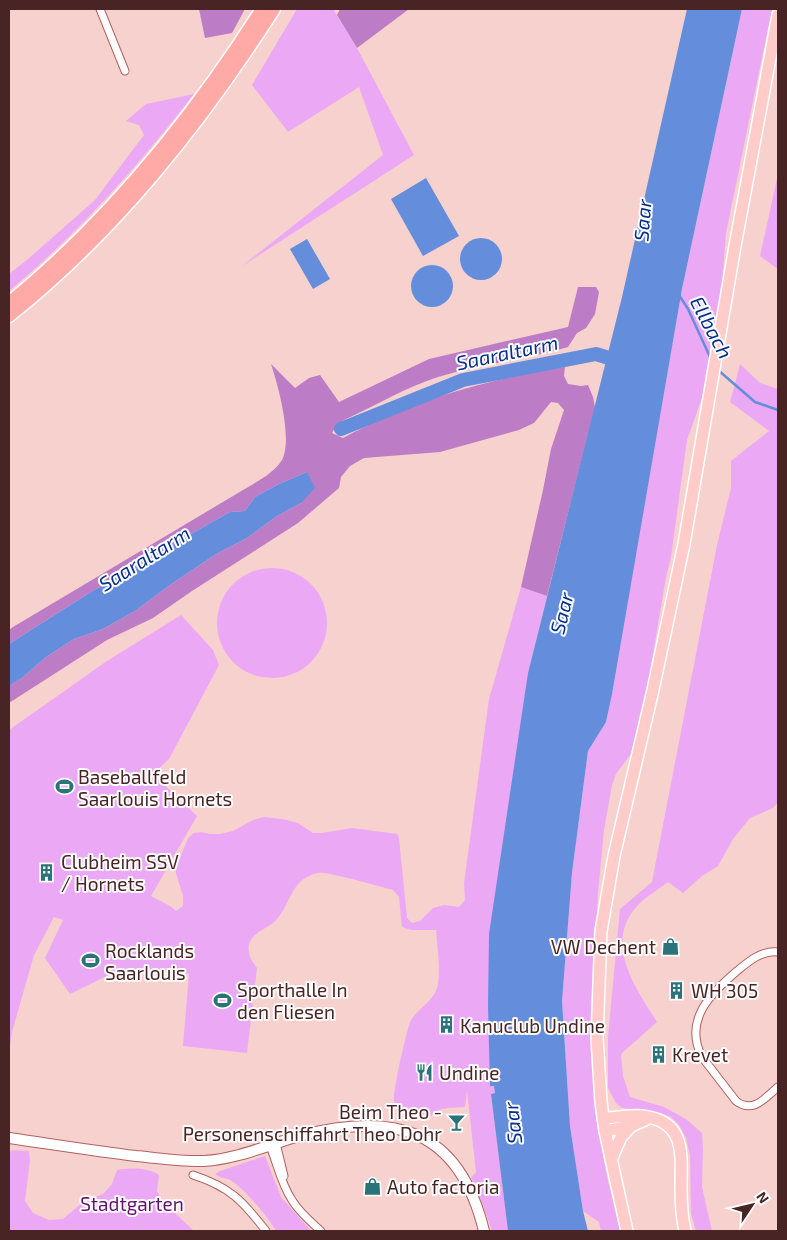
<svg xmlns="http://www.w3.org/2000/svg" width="787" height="1240" font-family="'Exo 2',sans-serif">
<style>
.green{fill:#eba9f5}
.forest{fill:#bc7cc6}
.water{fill:#648edc}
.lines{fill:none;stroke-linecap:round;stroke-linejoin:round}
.stream{stroke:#648edc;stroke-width:2.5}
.river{stroke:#648edc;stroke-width:14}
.street-casing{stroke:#b1615f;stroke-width:9}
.secondary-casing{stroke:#b1615f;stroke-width:12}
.primary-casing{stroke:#fff;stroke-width:14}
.highway-casing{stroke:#fff;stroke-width:15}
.street{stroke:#fff;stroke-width:7}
.secondary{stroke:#fff;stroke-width:10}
.primary{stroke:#ffccca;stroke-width:11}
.highway{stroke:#ffaaa7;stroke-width:12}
.labels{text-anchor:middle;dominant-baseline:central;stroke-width:4;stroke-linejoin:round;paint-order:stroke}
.poi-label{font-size:19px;fill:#482524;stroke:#fcfcfc;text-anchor:start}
.park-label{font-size:19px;fill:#63136f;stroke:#fcfcfc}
.water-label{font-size:20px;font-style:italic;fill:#05318c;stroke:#fcfcfc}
</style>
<rect width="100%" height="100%" fill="#f6d1ce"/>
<g class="green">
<polygon points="297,9 333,9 357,48 414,155 242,266 383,155 359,87 288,132 252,85"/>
<polygon points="742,9 772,9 726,233 721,300 715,341 712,342 705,379 707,384 687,440 671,557 666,577 648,684 643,727 636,747 616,774 612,785 604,830 598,893 591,1048 595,1108 607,1177 620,1231 601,1231 599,1222 583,1211 570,1126 562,1001 572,873 588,751 606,722 682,289"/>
<path d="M194 94C138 166 79 233 9 291V274L27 260 95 200 144 135 139 125 126 121 146 104Z"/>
<polygon points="778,174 778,269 760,256"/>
<path d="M740 364 760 383 778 389V802L773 808 750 818 733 839 718 866 702 876 683 893 668 882C658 890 645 897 637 906 603 944 636 988 657 1022L621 1054 623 1076 630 1097 664 1107 686 1119 702 1133 703 1150 702 1187 712 1231H696L691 1214 690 1155 686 1138 679 1125 671 1117 661 1113 622 1108 616 1103 608 1088V1037L620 909 652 882 717 545 731 488V461L769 431 730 402Z"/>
<circle cx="272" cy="623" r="55"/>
<path d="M521 587 547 596 528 673 490 1086H494L495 1093 491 1094 508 1231H492L476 1186 471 1178 476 1172 467 1091 465 1107C458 1108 449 1107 442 1109 434 1110 432 1119 423 1119 415 1119 396 1111 394 1102 392 1094 407 1028 411 1020 417 1010 431 1002 436 991 442 977 437 945 436 930H411L402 927 399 897 393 890C381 887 326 871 318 873 289 879 292 905 274 922 266 929 252 933 249 944 247 954 252 961 257 968L247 1053 183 1046 189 974 153 969H121L70 994 45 958 63 920 54 917 34 955 12 1032 9 1052V730L107 661 181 615 213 650 219 665 169 759 153 774 197 816 151 896 170 906 176 911 183 906V896L175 870 188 838 194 833 201 832 210 834H220L233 831 253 820 264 817 282 819 298 823 313 833H322L352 828 397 834 399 838 407 918 412 923 420 921 433 908 444 905 459 907 465 900 464 883 489 699Z"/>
<path d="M11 1150 29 1151 30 1160 25 1201 33 1213 49 1220 63 1219 83 1202 103 1194 112 1184 117 1170C131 1168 147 1167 159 1175L157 1191 163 1202 194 1231H9V1157Z"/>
<path d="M265 1156 281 1197 311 1231H276C269 1218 243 1187 230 1180 225 1178 220 1178 215 1174L220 1171Z"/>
</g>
<g class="forest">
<polygon points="199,9 245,9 232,33 205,38"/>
<polygon points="340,9 409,9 357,48 337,15"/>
<path d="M578 287H596L599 292 595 314 586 328 577 333 568 347C526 360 481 363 438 377 406 387 375 406 344 420L336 426 332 433 343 438C401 408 452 390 516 376 532 373 548 369 565 367L564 376 568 384 581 386 588 385 593 397 595 407 547 596 521 587 543 490 551 449 564 410 558 403 551 402 534 423 519 430 440 452 364 458 350 466 341 477 339 488 298 523 192 591 153 618 107 640 9 703V686L22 678 46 657 74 639 103 629 135 611 167 587 216 554 247 538 277 516 301 503 307 472 279 484 255 497 245 511 230 512 191 534 145 564 94 590 9 644V630L13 627 238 493C252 484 273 475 282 460 293 439 278 385 271 364L295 388 309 378 320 375 339 402 429 359 568 327Z"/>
</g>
<g class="water">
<polygon points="687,9 742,9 682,289 612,694 606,722 588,751 572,873 562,1001 570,1126 583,1211 588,1231 508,1231 491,1094 495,1093 494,1086 490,1086 488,1006 489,934 528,673 622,297"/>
<polygon points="426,178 459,236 423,256 391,199"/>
<circle cx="481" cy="259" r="21"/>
<polygon points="307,239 330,279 313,289 290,249"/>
<circle cx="432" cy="286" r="21"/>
<polygon points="307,472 315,488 301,503 277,516 247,538 216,554 167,587 135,611 103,629 74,639 46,657 22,678 9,686 9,644 94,590 145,564 191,534 230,512 245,511 255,497 279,484"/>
</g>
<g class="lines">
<g class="stream">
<polyline points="679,295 688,309 711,359"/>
<polyline points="718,370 755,402 778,410"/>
</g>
<polyline class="river" points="341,429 463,380 596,354 625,363"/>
<defs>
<g id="street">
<polyline points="100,9 125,71"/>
<path d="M778 952C762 950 749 961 737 971 711 993 683 1020 702 1057L736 1101C753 1114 765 1098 778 1087"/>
<polyline points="276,1143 284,1176"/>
<path d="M270 1146C277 1163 281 1184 292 1200 299 1212 311 1222 321 1231"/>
<path d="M193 1175C230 1187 243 1201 266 1231"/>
</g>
<path id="secondary" d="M9 1138C51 1144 94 1151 136 1156 159 1158 181 1162 204 1161 237 1159 268 1145 299 1136 394 1111 459 1128 484 1231"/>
<g id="primary">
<path d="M603 1118C616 1118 629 1115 642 1116 687 1121 681 1155 681 1189 681 1203 682 1217 685 1231"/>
<polyline points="605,1131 631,1126 647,1119"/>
<polyline points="611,1160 621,1137 631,1126"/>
<polyline points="627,1231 605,1131 601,1102 597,1038 601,931 614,856 653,690 684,544 735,246 778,15"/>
</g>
<g id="highway">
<path d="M9 303C110 220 192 119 262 9"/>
<path d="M9 316C116 231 201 123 274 9"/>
</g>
</defs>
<use href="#street" class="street-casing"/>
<use href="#secondary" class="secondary-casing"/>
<use href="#primary" class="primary-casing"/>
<use href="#highway" class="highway-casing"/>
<use href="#street" class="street"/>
<use href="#secondary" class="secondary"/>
<use href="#primary" class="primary"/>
<use href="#highway" class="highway"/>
</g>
<defs>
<symbol id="stadium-bare" viewBox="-9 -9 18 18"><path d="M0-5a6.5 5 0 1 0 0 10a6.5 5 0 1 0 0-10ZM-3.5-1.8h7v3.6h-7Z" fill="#297379" stroke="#fcfcfc" stroke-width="2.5" paint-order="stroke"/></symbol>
<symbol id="building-bare" viewBox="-9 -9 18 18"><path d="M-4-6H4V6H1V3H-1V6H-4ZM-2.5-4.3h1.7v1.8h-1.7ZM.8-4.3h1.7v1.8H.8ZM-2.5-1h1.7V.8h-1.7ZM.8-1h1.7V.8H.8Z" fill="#297379" stroke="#fcfcfc" stroke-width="2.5" paint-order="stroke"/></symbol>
<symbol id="shop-bare" viewBox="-9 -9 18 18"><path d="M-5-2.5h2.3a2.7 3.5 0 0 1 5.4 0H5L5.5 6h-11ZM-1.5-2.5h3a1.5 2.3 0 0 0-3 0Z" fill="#297379" stroke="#fcfcfc" stroke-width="2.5" paint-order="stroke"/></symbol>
<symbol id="restaurant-bare" viewBox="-9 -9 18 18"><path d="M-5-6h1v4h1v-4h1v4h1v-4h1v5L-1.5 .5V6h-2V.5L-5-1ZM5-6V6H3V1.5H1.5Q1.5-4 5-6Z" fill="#297379" stroke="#fcfcfc" stroke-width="2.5" paint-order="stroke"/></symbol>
<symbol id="bar-bare" viewBox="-9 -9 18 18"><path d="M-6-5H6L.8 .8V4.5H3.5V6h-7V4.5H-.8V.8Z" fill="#297379" stroke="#fcfcfc" stroke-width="2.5" paint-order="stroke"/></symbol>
</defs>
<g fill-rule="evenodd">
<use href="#stadium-bare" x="52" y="774" width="25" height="25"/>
<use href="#building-bare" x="34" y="860" width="25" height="25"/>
<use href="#shop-bare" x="658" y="934" width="25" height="25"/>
<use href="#stadium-bare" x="78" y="948" width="25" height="25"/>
<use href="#building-bare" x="664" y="978" width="25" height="25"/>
<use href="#stadium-bare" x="210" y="988" width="25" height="25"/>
<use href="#building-bare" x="434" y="1012" width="25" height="25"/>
<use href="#building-bare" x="646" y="1042" width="25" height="25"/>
<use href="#restaurant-bare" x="412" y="1060" width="25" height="25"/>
<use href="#bar-bare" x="444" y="1110" width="25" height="25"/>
<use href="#shop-bare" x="360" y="1174" width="25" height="25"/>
</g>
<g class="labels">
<g class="poi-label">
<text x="78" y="776">Baseballfeld<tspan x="78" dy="22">Saarlouis Hornets</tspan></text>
<text x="61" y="861">Clubheim SSV<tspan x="61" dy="22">/ Hornets</tspan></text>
<text x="656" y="946" text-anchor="end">VW Dechent</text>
<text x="105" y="950">Rocklands<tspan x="105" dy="22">Saarlouis</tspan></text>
<text x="237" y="989">Sporthalle In<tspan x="237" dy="22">den Fliesen</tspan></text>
<text x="691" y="990">WH 305</text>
<text x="460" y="1025">Kanuclub Undine</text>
<text x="672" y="1054">Krevet</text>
<text x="439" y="1072">Undine</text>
<text x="442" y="1111" text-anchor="end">Beim Theo -<tspan x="442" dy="22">Personenschiffahrt Theo Dohr</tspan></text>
<text x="387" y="1186">Auto factoria</text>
</g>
<g class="park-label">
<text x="132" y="1203">Stadtgarten</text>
</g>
<g class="water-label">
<text transform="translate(642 220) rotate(-85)">Saar</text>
<text transform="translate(712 327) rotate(62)">Ellbach</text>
<text transform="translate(507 352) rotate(-12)">Saaraltarm</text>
<text transform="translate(144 558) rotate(-32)">Saaraltarm</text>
<text transform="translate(561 613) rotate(-76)">Saar</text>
<text transform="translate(512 1123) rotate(-96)">Saar</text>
</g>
</g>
<rect width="787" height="1240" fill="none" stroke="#482524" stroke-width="20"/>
<g transform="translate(752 1205) rotate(55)" stroke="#fcfcfc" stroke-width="4" paint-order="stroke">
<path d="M0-4L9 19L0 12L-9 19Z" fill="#482524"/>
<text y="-8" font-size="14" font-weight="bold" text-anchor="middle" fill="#482524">N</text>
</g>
</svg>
